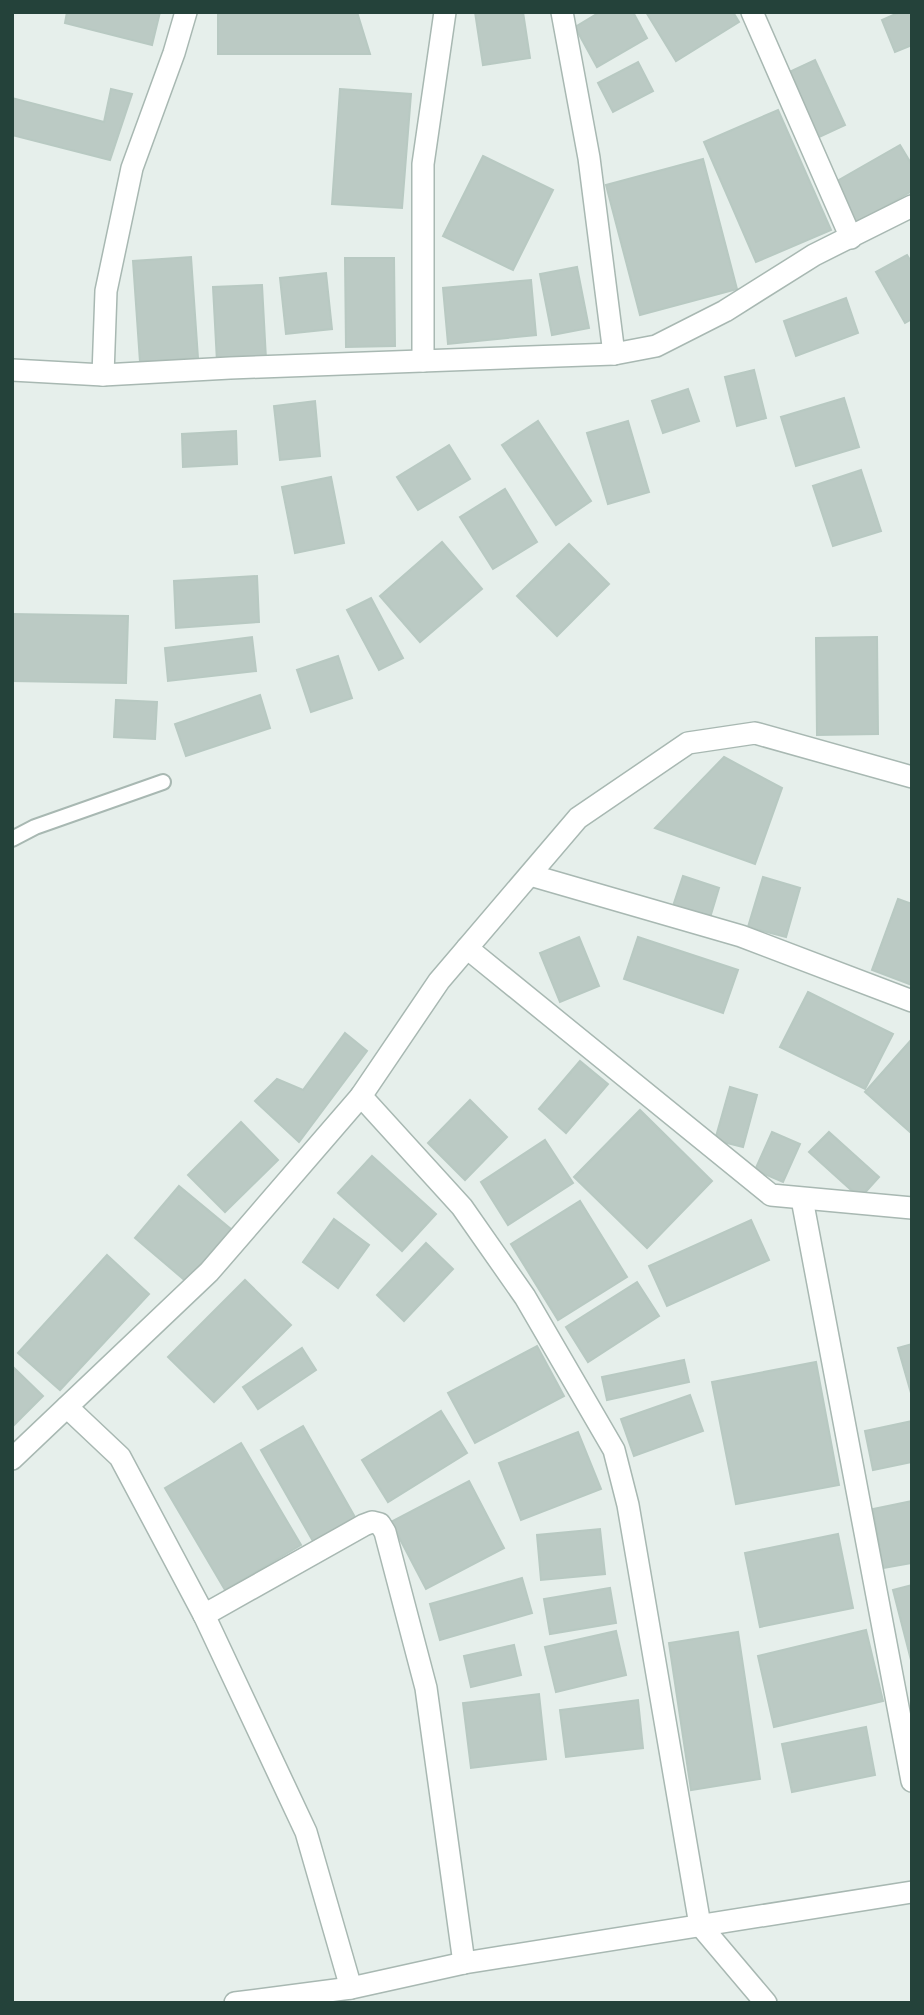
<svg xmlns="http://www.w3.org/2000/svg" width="924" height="2015" font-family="'Asap Condensed',sans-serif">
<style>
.building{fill:#bbcac4;stroke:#b8c9c2;stroke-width:2}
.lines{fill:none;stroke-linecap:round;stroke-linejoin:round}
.service-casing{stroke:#a8b8b2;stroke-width:18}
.minor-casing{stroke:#a8b8b2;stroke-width:24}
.tertiary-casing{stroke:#a8b8b2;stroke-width:24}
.service{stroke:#fff;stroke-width:14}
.minor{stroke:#fff;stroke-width:21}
.tertiary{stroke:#fff;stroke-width:21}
</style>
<rect width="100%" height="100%" fill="#e6efeb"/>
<g class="building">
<polygon points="67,12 160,12 152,45 65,23"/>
<polygon points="218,12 357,12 370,54 218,54"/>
<polygon points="475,12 523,12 530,58 483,65"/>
<polygon points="600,12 633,12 647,38 597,67 575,27"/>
<polygon points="646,12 733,12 739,22 676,61"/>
<polygon points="900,12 912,12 912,45 895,52 882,20"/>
<polygon points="815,60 845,125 815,139 785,74"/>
<polygon points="638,62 653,91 613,112 598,83"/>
<polygon points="111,89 132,94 110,160 12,135 12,98 104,122"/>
<polygon points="340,89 411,94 402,208 332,204"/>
<polygon points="778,110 831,230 756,262 704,142"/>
<polygon points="900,145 912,165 912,191 853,225 830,185"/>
<polygon points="483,156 553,190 513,270 443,236"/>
<polygon points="703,159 737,289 640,315 606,185"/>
<polygon points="907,255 912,263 912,319 905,323 876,272"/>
<polygon points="191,257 198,358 140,362 133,261"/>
<polygon points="345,258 394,258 395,346 346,347"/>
<polygon points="577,267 589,328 552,335 540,274"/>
<polygon points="326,273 332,329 286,334 280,278"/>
<polygon points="531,280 536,335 448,344 443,288"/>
<polygon points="262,285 266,359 217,362 213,287"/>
<polygon points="846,298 858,333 796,356 784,321"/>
<polygon points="754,370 766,418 737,426 725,377"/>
<polygon points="688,389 699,421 663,433 652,401"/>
<polygon points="844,398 859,447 796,466 781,417"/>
<polygon points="315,401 320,456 280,460 274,406"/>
<polygon points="538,421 591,501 556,525 502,445"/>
<polygon points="628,421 649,492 608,504 587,433"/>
<polygon points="236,431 237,464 183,467 182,434"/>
<polygon points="449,445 470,479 418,510 397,477"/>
<polygon points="861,470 881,531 833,546 813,486"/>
<polygon points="331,477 344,543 295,553 282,487"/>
<polygon points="505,489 537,542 493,569 460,517"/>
<polygon points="442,542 482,589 420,642 380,596"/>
<polygon points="569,544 609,584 557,636 517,596"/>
<polygon points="257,576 259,622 176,628 174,581"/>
<polygon points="371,598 403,658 379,670 347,610"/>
<polygon points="12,614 128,616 126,683 12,681"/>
<polygon points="252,637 256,671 168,681 165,648"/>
<polygon points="877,637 878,734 817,735 816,638"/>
<polygon points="338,656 352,698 311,712 297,670"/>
<polygon points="260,695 270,728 186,756 175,724"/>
<polygon points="116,700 157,702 155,739 114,737"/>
<polygon points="724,757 782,788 755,864 655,828"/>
<polygon points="683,876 719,888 709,921 672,909"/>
<polygon points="763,877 800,888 786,937 748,927"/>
<polygon points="898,899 912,904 912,985 872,970"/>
<polygon points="579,937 599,986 560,1002 540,953"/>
<polygon points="638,937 738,970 723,1013 624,979"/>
<polygon points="808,992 893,1034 865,1089 780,1047"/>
<polygon points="345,1033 367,1051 299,1142 255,1101 277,1079 303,1090"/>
<polygon points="912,1039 912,1129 910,1132 865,1092"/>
<polygon points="580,1061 608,1084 566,1133 539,1109"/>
<polygon points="730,1087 757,1095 743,1147 715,1140"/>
<polygon points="470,1100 507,1137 465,1180 428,1143"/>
<polygon points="640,1110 712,1181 647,1248 574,1177"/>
<polygon points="241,1122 278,1160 225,1212 188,1175"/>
<polygon points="772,1132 800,1144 783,1182 755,1170"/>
<polygon points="829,1132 879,1177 860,1198 809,1152"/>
<polygon points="545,1140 573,1183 508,1225 481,1182"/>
<polygon points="372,1156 436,1214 402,1251 338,1193"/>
<polygon points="179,1186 232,1230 188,1283 135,1238"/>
<polygon points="580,1201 627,1277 558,1320 511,1244"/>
<polygon points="334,1219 369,1245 338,1288 303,1262"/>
<polygon points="751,1220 769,1260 667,1306 649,1266"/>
<polygon points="426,1243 453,1269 404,1321 377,1295"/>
<polygon points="107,1255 149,1294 60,1390 18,1353"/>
<polygon points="245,1280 291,1325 214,1402 168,1357"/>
<polygon points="637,1282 659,1316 588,1362 566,1327"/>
<polygon points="912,1344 912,1393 911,1393 898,1348"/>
<polygon points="537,1346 564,1396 475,1443 448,1393"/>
<polygon points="302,1348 316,1370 258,1409 243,1387"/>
<polygon points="684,1360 689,1382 607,1400 602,1377"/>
<polygon points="816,1362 839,1485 736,1504 712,1382"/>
<polygon points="12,1366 43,1396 12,1427"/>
<polygon points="690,1395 703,1431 634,1456 621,1419"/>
<polygon points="441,1411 467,1453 388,1502 362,1460"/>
<polygon points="912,1421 912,1462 873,1470 865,1431"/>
<polygon points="303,1426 356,1519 314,1543 261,1450"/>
<polygon points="578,1432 601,1489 521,1520 499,1463"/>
<polygon points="241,1443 301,1545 225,1590 165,1488"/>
<polygon points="469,1481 504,1548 426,1589 391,1522"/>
<polygon points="912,1501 912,1563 883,1568 873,1509"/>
<polygon points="600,1529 605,1574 541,1580 537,1535"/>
<polygon points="838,1534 853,1608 760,1627 745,1553"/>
<polygon points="522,1578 532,1613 440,1640 430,1604"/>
<polygon points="912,1585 912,1664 893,1590"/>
<polygon points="610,1588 616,1623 550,1634 544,1599"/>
<polygon points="866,1630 883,1701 774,1727 758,1656"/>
<polygon points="616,1631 626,1675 556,1692 545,1647"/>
<polygon points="738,1632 760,1779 691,1790 669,1643"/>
<polygon points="514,1645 521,1675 471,1687 464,1656"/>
<polygon points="539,1694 546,1759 471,1768 463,1703"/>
<polygon points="638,1700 643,1748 566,1757 560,1710"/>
<polygon points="866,1727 875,1775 792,1792 782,1744"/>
</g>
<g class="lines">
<defs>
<polyline id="service" points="12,839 35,827 163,782"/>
<g id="minor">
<polyline points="562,12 589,158 614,354"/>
<polyline points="752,12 851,238"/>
<polyline points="423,361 423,164 445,12"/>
<polyline points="12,370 103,375 230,368 614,354 656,346 725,311 814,255 912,206"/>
<polyline points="103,375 106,291 132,168 174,53 186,12"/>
<polyline points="530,875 741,936 912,1001"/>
<polyline points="467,948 771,1195 912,1208"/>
<polyline points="361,1096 462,1207 525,1297 614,1450 628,1505 700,1925 766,2003"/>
<polyline points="802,1199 912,1781"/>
<polyline points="67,1407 120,1457 204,1615 364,1525 372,1522 380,1524 385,1532 426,1688 464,1963"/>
<polyline points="204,1615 306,1832 351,1988"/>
<polyline points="235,2003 351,1988 464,1963 912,1892"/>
</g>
<polyline id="tertiary" points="12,1459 209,1272 361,1096 439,981 578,818 688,743 755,733 912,777"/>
</defs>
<use href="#service" class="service-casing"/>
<use href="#minor" class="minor-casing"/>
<use href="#tertiary" class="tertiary-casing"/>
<use href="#service" class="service"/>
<use href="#minor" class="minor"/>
<use href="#tertiary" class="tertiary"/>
</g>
<rect width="924" height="2015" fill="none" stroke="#24423a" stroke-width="28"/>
</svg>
